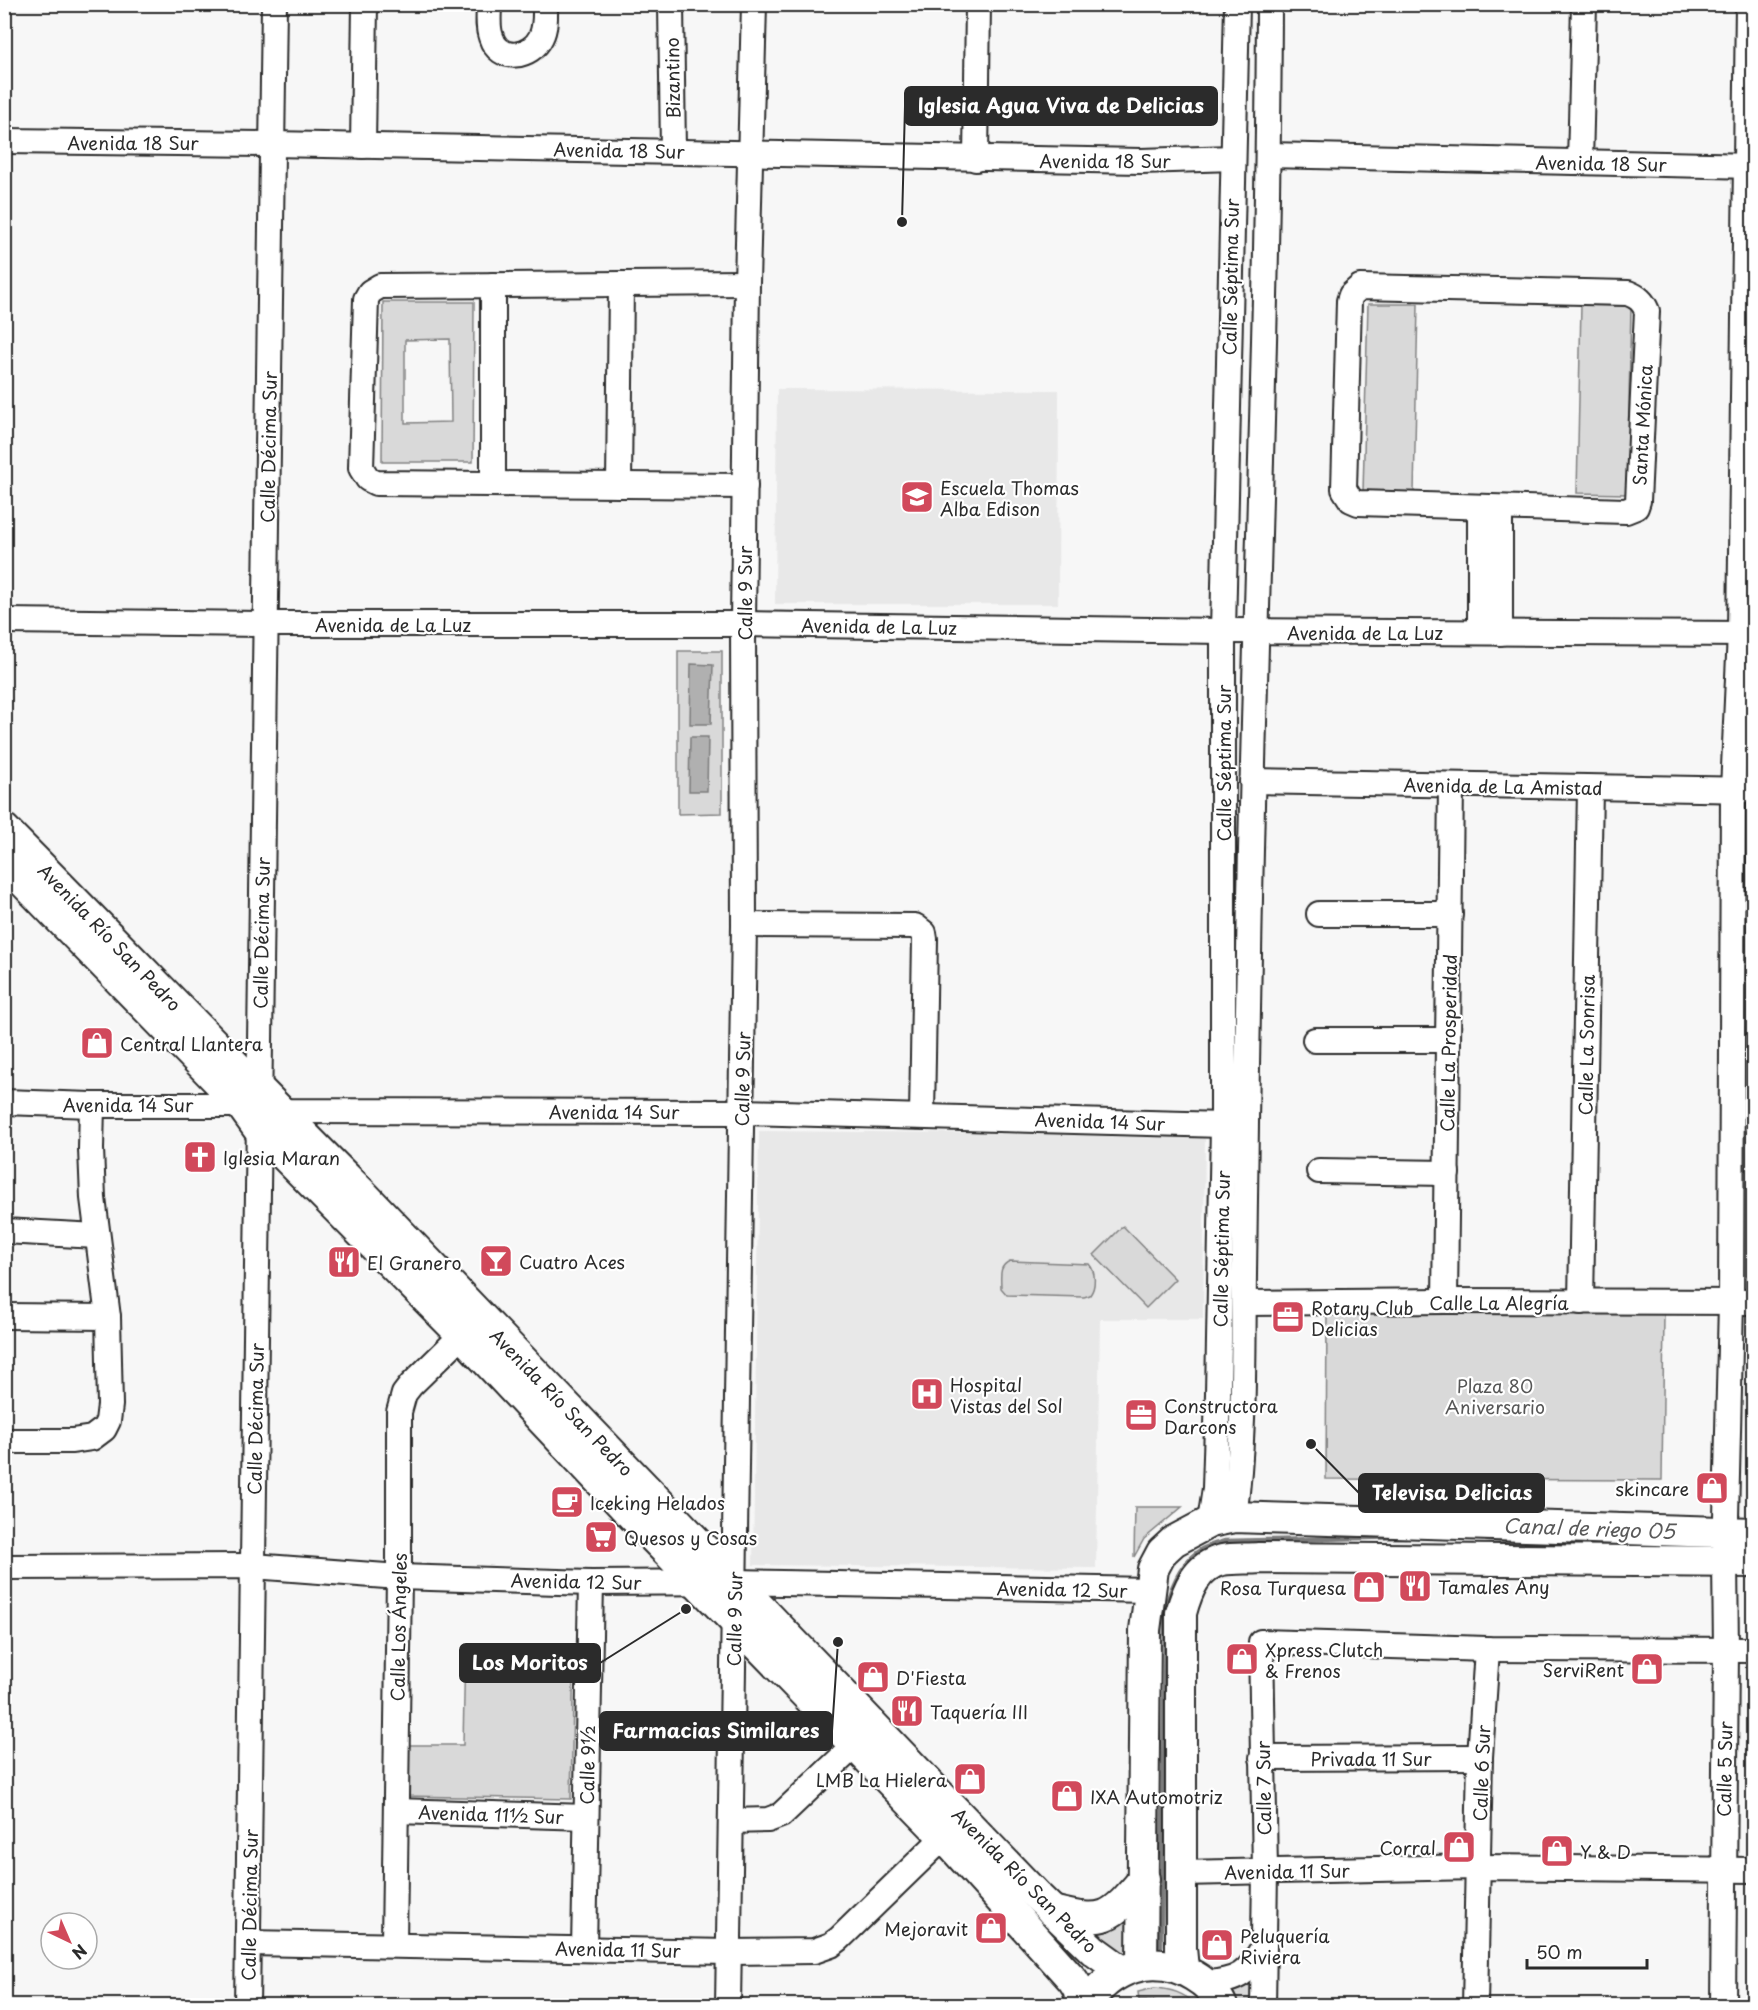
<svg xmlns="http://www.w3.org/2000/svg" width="1758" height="2010" font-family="'Playpen Sans',sans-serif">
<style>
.built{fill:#e8e8e8}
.green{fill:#d9d9d9;stroke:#828282;stroke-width:1.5;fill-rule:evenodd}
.water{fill:#b0b0b0;stroke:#7b7b7b;stroke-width:1.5}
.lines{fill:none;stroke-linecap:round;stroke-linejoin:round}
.stream{stroke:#7b7b7b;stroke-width:4.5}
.minor-casing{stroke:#2b2b2b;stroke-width:28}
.major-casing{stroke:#2b2b2b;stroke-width:34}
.minor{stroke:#fff;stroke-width:24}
.major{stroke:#fff;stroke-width:30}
.labels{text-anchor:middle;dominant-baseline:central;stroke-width:4.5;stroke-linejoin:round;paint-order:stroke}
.street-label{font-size:18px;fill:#2b2b2b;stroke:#fff}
.poi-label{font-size:18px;fill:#2b2b2b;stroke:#fff;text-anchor:start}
.park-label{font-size:18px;fill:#565656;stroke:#fff}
.water-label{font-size:20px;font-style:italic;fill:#5a5a5a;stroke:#fff}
.leader{fill:none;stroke:#2b2b2b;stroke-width:2}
.callout-dot{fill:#2b2b2b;stroke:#fff;stroke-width:2}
.callout{fill:#2b2b2b;stroke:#2b2b2b;stroke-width:2}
.callout-label{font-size:20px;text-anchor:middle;font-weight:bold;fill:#fff}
</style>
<rect width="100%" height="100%" fill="#f7f7f7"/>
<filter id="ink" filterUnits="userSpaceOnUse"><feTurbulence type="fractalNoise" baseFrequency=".0167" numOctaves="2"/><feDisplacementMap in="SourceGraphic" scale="12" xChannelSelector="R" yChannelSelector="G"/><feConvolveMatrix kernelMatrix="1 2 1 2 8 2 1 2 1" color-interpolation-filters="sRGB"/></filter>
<g filter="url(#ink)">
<g class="built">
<polygon points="777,389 1059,390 1058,604 775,604"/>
<polygon points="759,1131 1205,1135 1203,1319 1100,1319 1096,1568 753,1565"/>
</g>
<g class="green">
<path d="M383 302H474L473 462H382ZM450 339 451 422 405 423V340Z"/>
<polygon points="1368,304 1418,304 1414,493 1363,492"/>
<polygon points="1581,305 1631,306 1627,494 1577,493"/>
<polygon points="678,651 722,651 722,813 678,814"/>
<polygon points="1123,1226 1175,1279 1146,1308 1094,1255"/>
<path d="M1010 1261 1089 1264C1096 1272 1096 1287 1090 1295L1084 1297 1007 1295 1001 1288C1001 1277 998 1266 1010 1261Z"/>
<polygon points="1327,1311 1664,1313 1662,1480 1326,1479"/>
<polygon points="1135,1507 1182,1507 1144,1539 1134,1557"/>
<polygon points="465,1647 574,1649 571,1799 402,1796 404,1745 463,1745"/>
<polygon points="1128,1909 1132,1934 1124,1956 1085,1928"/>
<polygon points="1258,1974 1258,2005 1233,2005 1227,1994"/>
<path d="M1154 1988C1172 1989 1183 1993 1197 2005H1164L1151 2000H1139L1138 1992Z"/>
</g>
<g class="water">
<polygon points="691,664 713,665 711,724 690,724"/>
<polygon points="690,737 708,737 707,791 689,791"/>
</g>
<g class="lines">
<g class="stream">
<polyline points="1487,1540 1685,1547"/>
<path d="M1161 1946 1165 1609C1171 1587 1181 1561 1202 1549 1209 1545 1218 1543 1225 1541L1406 1537"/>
</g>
<defs>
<g id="minor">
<path d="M489 4C489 15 487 27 491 37 499 63 531 58 541 37 546 27 545 15 545 4"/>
<polyline points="671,4 673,151"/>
<polyline points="4,141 272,144 1141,161 1233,158"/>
<polyline points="363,146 365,4"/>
<polyline points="1268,155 1754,166"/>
<polyline points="976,159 978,4"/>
<polyline points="1580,162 1584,4"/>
<polyline points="493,285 493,484"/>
<path d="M1360 287 1628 293C1638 297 1643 301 1647 311L1638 501 1636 507 1626 511 1358 503 1351 500 1344 489 1349 301 1351 295Z"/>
<polyline points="619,485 621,284"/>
<polyline points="745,486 376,483 368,479 361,468 366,299 370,292 380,286 747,283"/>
<polyline points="1500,508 1500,633"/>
<polyline points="4,621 266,624 743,624 1223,631 1754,634"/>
<polyline points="1480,632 1480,507"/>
<polyline points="1252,781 1754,790"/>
<polyline points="1319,914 1450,914"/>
<polyline points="744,925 915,926 924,933 925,939 922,1116"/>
<polyline points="1315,1040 1448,1040"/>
<polyline points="4,1102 92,1105 241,1105 279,1111 742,1112 1223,1125"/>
<polyline points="1319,1171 1447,1173"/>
<polyline points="4,1231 97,1236"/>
<polyline points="1445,1301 1451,785"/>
<polyline points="1581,1302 1590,788"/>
<polyline points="1244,1303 1445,1301 1754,1302"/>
<polyline points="4,1316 108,1317"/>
<polyline points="4,1441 72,1441 92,1438 104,1429 108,1421 110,1405 108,1317 93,1198 91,1149 92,1105"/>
<path d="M1234 1517C1245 1438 1243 1353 1244 1274 1245 1167 1247 1061 1249 954 1254 638 1268 321 1269 4"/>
<polyline points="1210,1522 1215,1488 1218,1394 1223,1125 1223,631 1237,4"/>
<polyline points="4,1567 253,1566 399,1577 591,1583 735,1582 1149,1590"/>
<polyline points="1262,1758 1480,1757"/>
<polyline points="396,1811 586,1817"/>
<polyline points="731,1821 768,1820 781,1815 855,1745"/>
<polyline points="1180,1873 1478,1867 1754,1870"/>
<polyline points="248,1943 729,1952 814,1951 831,1945 839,1939 944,1837"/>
<polyline points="394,1944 399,1577 399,1412 404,1394 411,1385 462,1335"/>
<polyline points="584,1948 591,1583"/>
<path d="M1206 1983C1238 1981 1248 1974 1264 1946"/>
<polyline points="247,2006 274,4"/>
<polyline points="728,2006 744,925 743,624 747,283 754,4"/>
<polyline points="1263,2006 1265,1871 1261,1642 1487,1649 1754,1650"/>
<polyline points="1475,2006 1480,1757 1487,1649"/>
<polyline points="1723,2006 1726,1650 1725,1561 1731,1302 1733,790 1740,633 1748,4"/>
</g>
<g id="major">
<path d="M4 829C124 950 241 1073 362 1193L1038 1897 1093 1950 1122 1971"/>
<polyline points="4,862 241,1105 259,1130 462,1335 642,1526 944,1837 1073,1980 1078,1988 1083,2006"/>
<path d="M1052 1911C1105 1924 1109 1920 1144 1879"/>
<polyline points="1142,1964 1145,1630 1153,1569 1162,1552 1174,1541 1210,1522 1234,1517 1754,1533"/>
<path d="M1183 1969 1181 1948V1613C1187 1591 1196 1566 1222 1560 1234 1558 1248 1559 1259 1558L1754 1562"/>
<path d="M1086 2006C1109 1967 1155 1952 1194 1976 1206 1983 1216 1992 1222 2006"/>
</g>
</defs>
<use href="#minor" class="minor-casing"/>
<use href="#major" class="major-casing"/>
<use href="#minor" class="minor"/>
<use href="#major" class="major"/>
</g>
</g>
<defs>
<symbol id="school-square" viewBox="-11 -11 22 22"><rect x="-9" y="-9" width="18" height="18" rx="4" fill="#d1495b" stroke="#fff"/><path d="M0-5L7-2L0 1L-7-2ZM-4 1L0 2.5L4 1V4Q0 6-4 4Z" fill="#fff"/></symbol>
<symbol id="shop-square" viewBox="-11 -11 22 22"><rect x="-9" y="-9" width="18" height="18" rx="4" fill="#d1495b" stroke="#fff"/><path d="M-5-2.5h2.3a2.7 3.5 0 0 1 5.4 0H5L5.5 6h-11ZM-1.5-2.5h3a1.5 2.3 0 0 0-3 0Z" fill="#fff"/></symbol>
<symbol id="church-square" viewBox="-11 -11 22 22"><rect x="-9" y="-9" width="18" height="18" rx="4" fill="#d1495b" stroke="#fff"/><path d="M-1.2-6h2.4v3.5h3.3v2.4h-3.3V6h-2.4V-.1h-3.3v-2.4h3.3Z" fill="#fff"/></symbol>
<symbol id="bar-square" viewBox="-11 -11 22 22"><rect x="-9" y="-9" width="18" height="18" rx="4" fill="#d1495b" stroke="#fff"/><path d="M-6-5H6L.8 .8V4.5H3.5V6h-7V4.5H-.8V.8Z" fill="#fff"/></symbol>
<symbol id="restaurant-square" viewBox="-11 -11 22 22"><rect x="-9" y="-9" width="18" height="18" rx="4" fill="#d1495b" stroke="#fff"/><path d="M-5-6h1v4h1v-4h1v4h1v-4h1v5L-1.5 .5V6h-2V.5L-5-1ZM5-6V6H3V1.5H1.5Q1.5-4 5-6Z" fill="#fff"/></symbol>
<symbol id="office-square" viewBox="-11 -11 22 22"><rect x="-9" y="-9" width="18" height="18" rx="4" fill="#d1495b" stroke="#fff"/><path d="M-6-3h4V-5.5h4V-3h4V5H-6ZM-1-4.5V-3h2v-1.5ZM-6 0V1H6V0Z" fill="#fff"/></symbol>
<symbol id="hospital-square" viewBox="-11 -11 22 22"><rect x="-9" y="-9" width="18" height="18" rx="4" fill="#d1495b" stroke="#fff"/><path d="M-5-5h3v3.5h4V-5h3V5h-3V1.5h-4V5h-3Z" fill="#fff"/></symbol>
<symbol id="cafe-square" viewBox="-11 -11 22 22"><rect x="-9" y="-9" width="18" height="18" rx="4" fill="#d1495b" stroke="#fff"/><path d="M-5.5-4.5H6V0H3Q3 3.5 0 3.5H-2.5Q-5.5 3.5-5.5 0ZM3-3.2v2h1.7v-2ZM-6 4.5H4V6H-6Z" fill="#fff"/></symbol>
<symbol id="supermarket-square" viewBox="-11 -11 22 22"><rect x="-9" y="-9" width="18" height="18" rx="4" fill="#d1495b" stroke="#fff"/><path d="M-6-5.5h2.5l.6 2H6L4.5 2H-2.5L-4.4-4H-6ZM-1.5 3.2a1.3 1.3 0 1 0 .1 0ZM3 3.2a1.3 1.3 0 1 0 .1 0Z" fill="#fff"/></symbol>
</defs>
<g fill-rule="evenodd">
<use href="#school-square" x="898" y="478" width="38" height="38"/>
<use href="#shop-square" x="78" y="1024" width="38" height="38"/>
<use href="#church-square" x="181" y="1138" width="38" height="38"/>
<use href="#bar-square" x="477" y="1242" width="38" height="38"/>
<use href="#restaurant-square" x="325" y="1243" width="38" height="38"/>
<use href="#office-square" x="1269" y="1298" width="38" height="38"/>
<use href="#hospital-square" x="908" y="1375" width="38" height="38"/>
<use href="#office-square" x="1122" y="1396" width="38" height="38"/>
<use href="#shop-square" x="1693" y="1469" width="38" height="38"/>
<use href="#cafe-square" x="548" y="1483" width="38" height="38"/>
<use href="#supermarket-square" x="582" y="1518" width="38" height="38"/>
<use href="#restaurant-square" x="1396" y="1567" width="38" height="38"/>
<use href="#shop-square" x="1350" y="1568" width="38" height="38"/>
<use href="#shop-square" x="1223" y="1640" width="38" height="38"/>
<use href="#shop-square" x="1628" y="1650" width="38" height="38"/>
<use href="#shop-square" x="854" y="1658" width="38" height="38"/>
<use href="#restaurant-square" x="888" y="1692" width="38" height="38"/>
<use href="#shop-square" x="951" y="1760" width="38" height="38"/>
<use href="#shop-square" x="1048" y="1777" width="38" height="38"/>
<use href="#shop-square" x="1440" y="1828" width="38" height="38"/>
<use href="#shop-square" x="1538" y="1832" width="38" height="38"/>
<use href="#shop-square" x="972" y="1909" width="38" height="38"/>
<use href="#shop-square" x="1198" y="1926" width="38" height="38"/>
</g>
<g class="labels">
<g class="street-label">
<text transform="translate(672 78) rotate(-91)">Bizantino</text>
<text x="133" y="142">Avenida 18 Sur</text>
<text transform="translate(619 150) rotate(1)">Avenida 18 Sur</text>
<text x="1105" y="160">Avenida 18 Sur</text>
<text transform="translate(1601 163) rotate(1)">Avenida 18 Sur</text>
<text transform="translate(1230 277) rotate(-89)">Calle Séptima Sur</text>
<text transform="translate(1642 425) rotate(-87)">Santa Mónica</text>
<text transform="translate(268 447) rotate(-89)">Calle Décima Sur</text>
<text transform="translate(744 593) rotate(-90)">Calle 9 Sur</text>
<text x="393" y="624">Avenida de La Luz</text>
<text transform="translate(879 626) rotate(1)">Avenida de La Luz</text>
<text x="1365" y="632">Avenida de La Luz</text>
<text transform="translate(1223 763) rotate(-90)">Calle Séptima Sur</text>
<text transform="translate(1503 786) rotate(1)">Avenida de La Amistad</text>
<text transform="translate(261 933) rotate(-89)">Calle Décima Sur</text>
<text transform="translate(110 937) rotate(46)">Avenida Río San Pedro</text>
<text transform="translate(1448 1043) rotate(-89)">Calle La Prosperidad</text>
<text transform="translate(1586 1045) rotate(-89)">Calle La Sonrisa</text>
<text transform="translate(742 1079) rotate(-89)">Calle 9 Sur</text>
<text x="128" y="1104">Avenida 14 Sur</text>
<text x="614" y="1111">Avenida 14 Sur</text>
<text transform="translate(1100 1121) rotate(2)">Avenida 14 Sur</text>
<text transform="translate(1221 1249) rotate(-89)">Calle Séptima Sur</text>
<text x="1499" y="1302">Calle La Alegría</text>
<text transform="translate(562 1402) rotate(46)">Avenida Río San Pedro</text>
<text transform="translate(255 1419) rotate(-89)">Calle Décima Sur</text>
<text transform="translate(576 1581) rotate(1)">Avenida 12 Sur</text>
<text transform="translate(1062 1589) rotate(1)">Avenida 12 Sur</text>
<text transform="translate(734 1619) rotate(-89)">Calle 9 Sur</text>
<text transform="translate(398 1627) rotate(-89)">Calle Los Ángeles</text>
<text x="1371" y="1758">Privada 11 Sur</text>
<text transform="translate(587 1765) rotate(-89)">Calle 9½</text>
<text transform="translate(1724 1769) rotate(-89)">Calle 5 Sur</text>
<text transform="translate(1481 1773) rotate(-88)">Calle 6 Sur</text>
<text transform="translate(1263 1788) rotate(-91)">Calle 7 Sur</text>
<text transform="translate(491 1814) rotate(2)">Avenida 11½ Sur</text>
<text transform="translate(1287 1871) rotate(-1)">Avenida 11 Sur</text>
<text transform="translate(1025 1880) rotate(45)">Avenida Río San Pedro</text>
<text transform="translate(249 1905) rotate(-89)">Calle Décima Sur</text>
<text transform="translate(618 1949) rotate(1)">Avenida 11 Sur</text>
</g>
<g class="poi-label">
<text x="940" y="487">Escuela Thomas<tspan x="940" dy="21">Alba Edison</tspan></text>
<text x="120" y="1043">Central Llantera</text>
<text x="223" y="1157">Iglesia Maran</text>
<text x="519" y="1261">Cuatro Aces</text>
<text x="367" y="1262">El Granero</text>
<text x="1311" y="1307">Rotary Club<tspan x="1311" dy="21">Delicias</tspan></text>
<text x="950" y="1384">Hospital<tspan x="950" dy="21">Vistas del Sol</tspan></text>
<text x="1164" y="1405">Constructora<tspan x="1164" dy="21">Darcons</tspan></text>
<text x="1689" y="1488" text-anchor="end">skincare</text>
<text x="590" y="1502">Iceking Helados</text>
<text x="624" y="1537">Quesos y Cosas</text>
<text x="1438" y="1586">Tamales Any</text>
<text x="1346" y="1587" text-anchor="end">Rosa Turquesa</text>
<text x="1265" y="1649">Xpress Clutch<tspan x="1265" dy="21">&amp; Frenos</tspan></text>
<text x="1624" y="1669" text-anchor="end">ServiRent</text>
<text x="896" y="1677">D'Fiesta</text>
<text x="930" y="1711">Taquería III</text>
<text x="947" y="1779" text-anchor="end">LMB La Hielera</text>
<text x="1090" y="1796">IXA Automotriz</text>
<text x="1436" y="1847" text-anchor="end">Corral</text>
<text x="1580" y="1851">Y &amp; D</text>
<text x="968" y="1928" text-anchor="end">Mejoravit</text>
<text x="1240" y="1935">Peluquería<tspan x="1240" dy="21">Riviera</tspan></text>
</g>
<g class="park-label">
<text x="1495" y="1385">Plaza 80<tspan x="1495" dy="21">Aniversario</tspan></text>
</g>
<g class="water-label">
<text transform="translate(1589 1528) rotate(2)">Canal de riego 05</text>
</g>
</g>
<path class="leader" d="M902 222L905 106M1311 1444L1359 1493M686 1609L600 1663M838 1642L832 1731"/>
<g class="callout-dot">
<circle cx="902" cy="222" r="6"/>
<circle cx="1311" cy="1444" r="6"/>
<circle cx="686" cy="1609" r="6"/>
<circle cx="838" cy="1642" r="6"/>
</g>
<g class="callout">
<rect x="905" y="87" width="312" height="38" rx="6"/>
<rect x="1359" y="1474" width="185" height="38" rx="6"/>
<rect x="460" y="1644" width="140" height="38" rx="6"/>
<rect x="600" y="1712" width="232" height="38" rx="6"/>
</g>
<g class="callout-label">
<text x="1061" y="113">Iglesia Agua Viva de Delicias</text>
<text x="1452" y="1500">Televisa Delicias</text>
<text x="530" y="1670">Los Moritos</text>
<text x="716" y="1738">Farmacias Similares</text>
</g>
<rect width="1758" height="2010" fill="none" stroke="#fff" stroke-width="24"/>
<rect x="12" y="12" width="1734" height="1986" fill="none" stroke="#2b2b2b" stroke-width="2" filter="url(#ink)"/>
<g transform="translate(69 1941) rotate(136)"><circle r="28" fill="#ffffff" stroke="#aaaaaa" stroke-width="1.5"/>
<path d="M0-4.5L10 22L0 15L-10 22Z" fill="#d1495b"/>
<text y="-9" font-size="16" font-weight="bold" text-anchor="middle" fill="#2b2b2b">N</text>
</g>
<path d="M1527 1959v9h120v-9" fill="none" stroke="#2b2b2b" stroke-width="3"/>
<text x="1536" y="1959" font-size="18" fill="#2b2b2b" stroke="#ffffff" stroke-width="4.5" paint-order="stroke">50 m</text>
</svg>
